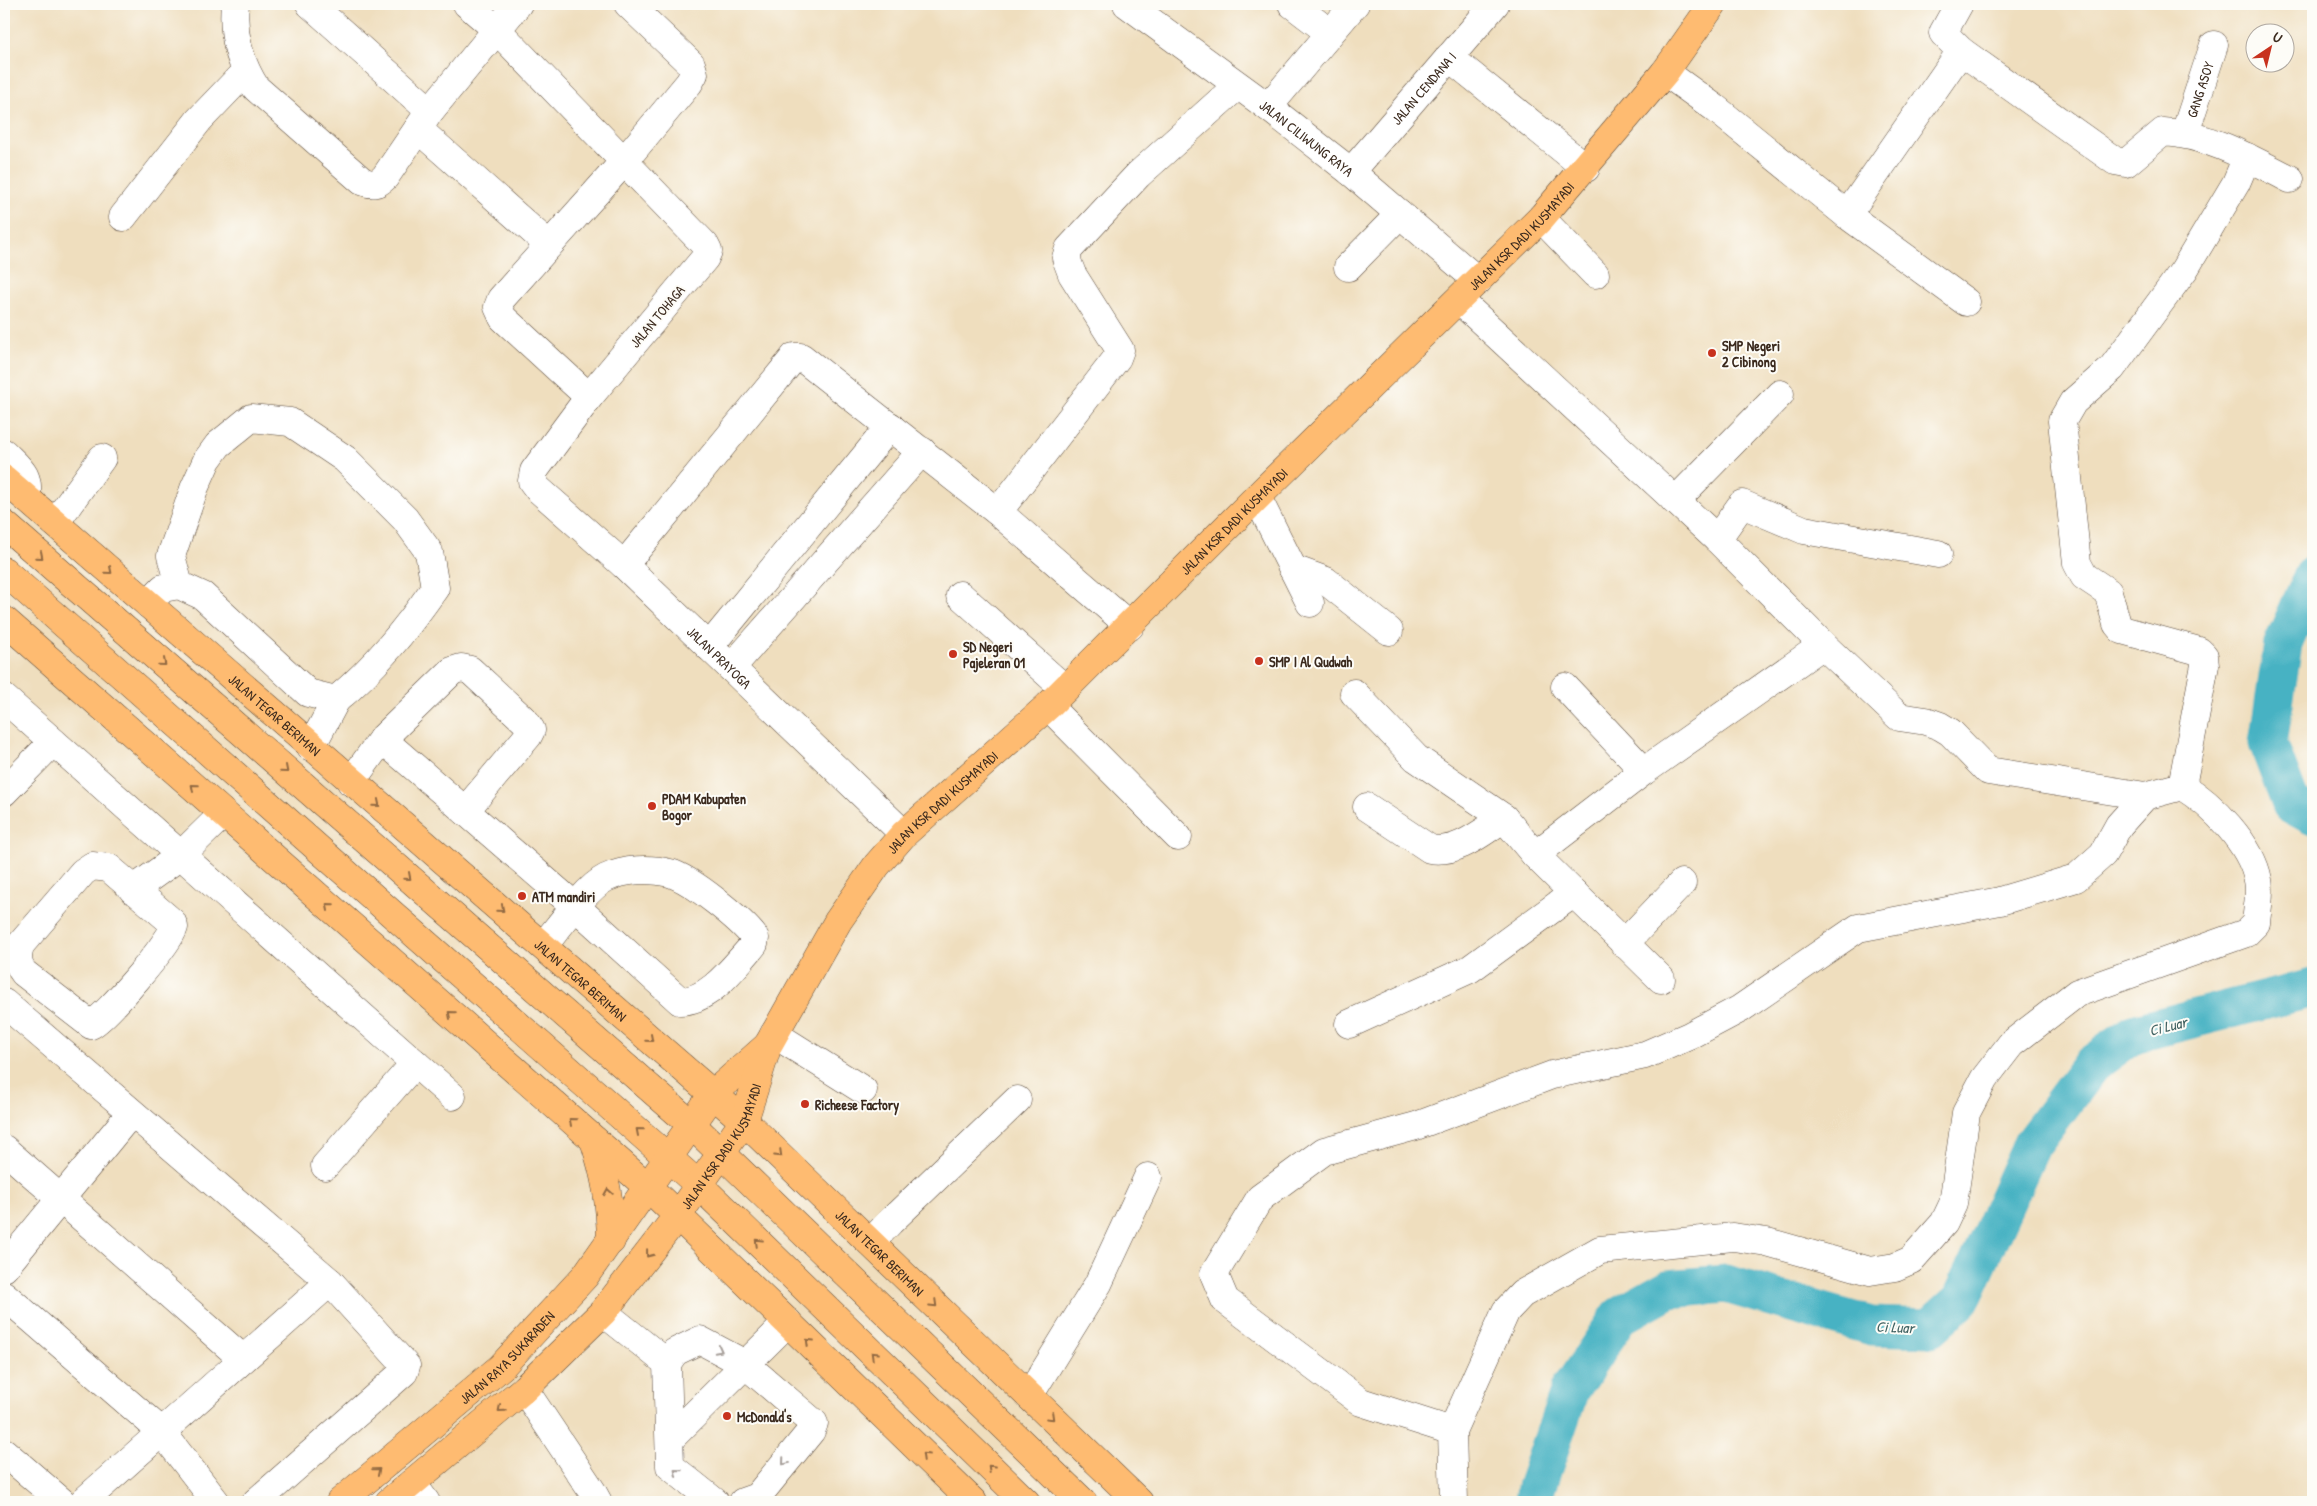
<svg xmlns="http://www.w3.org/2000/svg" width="2317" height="1506" font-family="'Patrick Hand',sans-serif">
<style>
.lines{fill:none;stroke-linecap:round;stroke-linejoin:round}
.river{stroke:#46b2c3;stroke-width:39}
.minor-casing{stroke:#564536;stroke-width:29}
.major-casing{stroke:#564536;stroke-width:29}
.minor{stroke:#fff;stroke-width:28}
.major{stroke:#febb71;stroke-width:28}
.oneway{stroke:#936b43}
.oneway2{stroke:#a79f9a}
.poi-dot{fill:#c8321e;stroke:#fdfcf7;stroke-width:2}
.labels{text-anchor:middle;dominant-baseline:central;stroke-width:4;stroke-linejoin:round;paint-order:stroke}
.street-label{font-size:14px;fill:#3b2a1e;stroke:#fdfcf7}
.poi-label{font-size:14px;font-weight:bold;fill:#3b2a1e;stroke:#fdfcf7;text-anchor:start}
.water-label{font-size:15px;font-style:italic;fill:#3f6060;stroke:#fdfcf7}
</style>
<rect width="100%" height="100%" fill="#fdfcf7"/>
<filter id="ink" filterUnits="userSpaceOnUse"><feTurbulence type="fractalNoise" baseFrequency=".02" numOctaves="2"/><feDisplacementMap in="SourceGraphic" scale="10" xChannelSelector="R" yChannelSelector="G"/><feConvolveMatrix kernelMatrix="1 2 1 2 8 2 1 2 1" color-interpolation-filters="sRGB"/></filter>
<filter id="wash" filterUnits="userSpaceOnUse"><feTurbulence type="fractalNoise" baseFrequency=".0096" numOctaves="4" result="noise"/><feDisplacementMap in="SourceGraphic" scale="20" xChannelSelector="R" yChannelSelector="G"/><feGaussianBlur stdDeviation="1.12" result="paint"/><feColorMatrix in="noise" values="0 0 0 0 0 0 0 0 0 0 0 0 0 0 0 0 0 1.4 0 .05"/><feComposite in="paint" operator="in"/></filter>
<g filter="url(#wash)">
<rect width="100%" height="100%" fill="#efdebe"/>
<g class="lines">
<g class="river">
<polyline points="2313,576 2283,644 2268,743 2291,804 2313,816"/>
<polyline points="1534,1502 1536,1488 1570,1390 1620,1316 1668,1289 1726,1284 1871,1326 1930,1328 1961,1300 2032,1144 2091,1065 2133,1034 2313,988"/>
</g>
</g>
</g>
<g filter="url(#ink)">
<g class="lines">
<defs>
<g id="minor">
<path d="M235 4C232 34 240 63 256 88L362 181C372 185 377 185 385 177L430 111 518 4"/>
<polyline points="310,4 430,111"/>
<path id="s1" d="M467 4 496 29 705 245 708 251 705 258 589 397 534 471 532 481 538 489 624 565 904 834"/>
<path id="s2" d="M1127 4 1268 107 1351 172 1478 281"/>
<polyline points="1292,4 1330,33"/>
<polyline points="1959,4 1943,33 1961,51 1847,215 1966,302"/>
<path d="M1961 51 2115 161 2126 163 2163 132C2208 134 2251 159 2290 179"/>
<polyline points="1449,57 1586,168"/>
<polyline points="1665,72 1715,108 1847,215"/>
<polyline points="1268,107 1355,4"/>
<polyline points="418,129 549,245"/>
<path id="s3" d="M2185 133 2214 45"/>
<path id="s4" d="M1351 172 1495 4"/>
<polyline points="123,217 199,120 245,72"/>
<polyline points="1541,218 1595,274"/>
<polyline points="1348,267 1400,214"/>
<polyline points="1459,300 1717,539 1823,645 1899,717 1926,721 1940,726 1950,732 1988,771 2145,796"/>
<polyline points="589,397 503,318 498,307 501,299 620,166 689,83 694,74 691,64 628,4"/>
<path d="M4 453C19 468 31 475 26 498"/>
<polyline points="1257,497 1310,603"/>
<polyline points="1675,501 1780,394"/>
<polyline points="998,512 1117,358 1120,350 1072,274 1066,258 1069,249 1138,175 1237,86"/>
<polyline points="55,523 102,458"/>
<polyline points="1717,539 1742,504 1804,530 1938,554"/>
<polyline points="624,565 792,360 794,357 801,357 998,512 1130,626"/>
<polyline points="1293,569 1326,581 1389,631"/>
<polyline points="960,595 1065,689"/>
<path d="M148 604 163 588 179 585 203 596 308 693 336 700C375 668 406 629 435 588L429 552 405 519 345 459 290 422 251 418 218 445 207 460 194 489 171 556 179 585"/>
<polyline points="709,647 890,426"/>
<polyline points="731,668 922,451"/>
<polyline points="1565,687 1644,771"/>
<polyline points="1354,693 1416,758 1504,818 1535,855 1661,979"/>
<polyline points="4,698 452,1096"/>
<polyline points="1048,706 1178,837"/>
<path d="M382 739 576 907 680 1001C709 1001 732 969 750 949L754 944 755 938C742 920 691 879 670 873 650 868 625 869 606 878 586 888 559 927 544 945"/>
<polyline points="311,747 336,700"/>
<polyline points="351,782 382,739 452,671 461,668 470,670 526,722 531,730 528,736 465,811"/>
<polyline points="4,792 53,742"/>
<path d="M1367 807 1430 849C1458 854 1482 832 1504 818"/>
<polyline points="1535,855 1644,771 1823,645"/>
<path d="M92 866 109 868 172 922 174 927C170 943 106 1017 91 1025L24 973C16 963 17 956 21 944L83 872Z"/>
<polyline points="133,890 180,856 223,814"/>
<polyline points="1624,944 1682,883"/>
<polyline points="4,1003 330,1282 406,1366 404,1372 256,1502"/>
<polyline points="1349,1024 1470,969 1574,893"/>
<polyline points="774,1034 863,1090"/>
<polyline points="4,1149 243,1359"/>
<polyline points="325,1166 415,1063"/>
<polyline points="871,1242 890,1222 1017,1100"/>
<polyline points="4,1268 131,1113"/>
<polyline points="4,1295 162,1432 216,1502"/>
<polyline points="603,1312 667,1363"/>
<polyline points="524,1389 592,1491 598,1502"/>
<polyline points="1029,1396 1098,1284 1148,1177"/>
<path d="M1452 1431 1506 1311 1522 1294 1600 1250 1733 1237 1767 1242 1870 1271 1895 1267 1911 1260 1944 1223 1953 1204 1966 1113 1984 1079 2011 1044 2077 993 2246 933 2256 923C2257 910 2261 893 2258 880 2251 844 2213 805 2182 786"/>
<polyline points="670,1439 788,1322"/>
<polyline points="4,1452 62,1502"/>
<polyline points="412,1483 426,1502"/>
<polyline points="83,1502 330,1282"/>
<polyline points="715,1502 670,1466 667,1363 675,1352 700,1340 745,1364 814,1423 811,1431 757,1497 743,1502"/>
<polyline points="1454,1502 1452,1431 1361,1402 1225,1300 1214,1274 1260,1198 1324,1151 1416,1126 1552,1075 1645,1055 1689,1036 1740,1009 1858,928 2000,901 2076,878 2103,854 2119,825 2145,796 2182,786 2205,665 2204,656 2199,651 2122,630 2117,624 2108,592 2084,576 2077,563 2062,421 2073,402 2112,368 2184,270 2236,183 2247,157"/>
</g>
<g id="major">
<path id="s5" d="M4 479 744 1121 1139 1502"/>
<polyline points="4,524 692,1125 1083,1502"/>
<polyline points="4,571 699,1185 1026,1502"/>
<polyline points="4,620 649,1188 973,1502"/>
<path d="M594 1140C606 1177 610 1201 611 1241"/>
<path id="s6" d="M340 1502 501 1367 585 1276 713 1094 767 1046"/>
<path id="s7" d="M389 1502 524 1389 603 1312 678 1215 744 1121 768 1045 838 921 877 865 904 834 1048 706 1257 497 1541 218 1665 72 1713 4"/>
</g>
</defs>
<use href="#minor" class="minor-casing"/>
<use href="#major" class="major-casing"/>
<use href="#minor" class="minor"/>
<use href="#major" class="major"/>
</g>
<defs><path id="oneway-chevron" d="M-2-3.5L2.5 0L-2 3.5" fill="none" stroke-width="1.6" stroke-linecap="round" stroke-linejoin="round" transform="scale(1.25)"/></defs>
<g class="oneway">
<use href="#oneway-chevron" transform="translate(40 556) rotate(41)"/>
<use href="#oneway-chevron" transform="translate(109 571) rotate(41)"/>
<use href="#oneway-chevron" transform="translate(163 663) rotate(41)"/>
<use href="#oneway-chevron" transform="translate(285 770) rotate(41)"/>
<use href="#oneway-chevron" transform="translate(194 787) rotate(-139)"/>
<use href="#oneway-chevron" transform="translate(377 804) rotate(40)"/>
<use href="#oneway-chevron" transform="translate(408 877) rotate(41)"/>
<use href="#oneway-chevron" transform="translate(329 906) rotate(-139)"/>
<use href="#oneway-chevron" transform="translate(501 909) rotate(40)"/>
<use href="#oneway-chevron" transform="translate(451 1014) rotate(-139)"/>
<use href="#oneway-chevron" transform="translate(650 1039) rotate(41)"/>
<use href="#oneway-chevron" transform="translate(572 1121) rotate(-139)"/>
<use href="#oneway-chevron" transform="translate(639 1131) rotate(-139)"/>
<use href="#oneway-chevron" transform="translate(779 1154) rotate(44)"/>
<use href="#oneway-chevron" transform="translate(608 1192) rotate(-99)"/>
<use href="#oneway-chevron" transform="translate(758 1242) rotate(-136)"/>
<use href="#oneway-chevron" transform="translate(649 1254) rotate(128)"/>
<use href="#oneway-chevron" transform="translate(934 1304) rotate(44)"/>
<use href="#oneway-chevron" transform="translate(809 1342) rotate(-136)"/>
<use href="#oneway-chevron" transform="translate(874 1355) rotate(-136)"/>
<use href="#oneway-chevron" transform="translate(501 1409) rotate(140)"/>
<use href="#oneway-chevron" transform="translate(1051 1417) rotate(44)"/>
<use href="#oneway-chevron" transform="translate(925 1456) rotate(-136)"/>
<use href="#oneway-chevron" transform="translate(991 1468) rotate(-136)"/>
<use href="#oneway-chevron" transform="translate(377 1471) rotate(-40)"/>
</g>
<g class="oneway2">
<use href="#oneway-chevron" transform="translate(719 1350) rotate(28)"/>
<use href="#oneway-chevron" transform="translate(785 1462) rotate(130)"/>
<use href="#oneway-chevron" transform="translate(677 1472) rotate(-141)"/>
</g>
</g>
<g class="poi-dot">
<circle cx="1712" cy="353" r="5"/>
<circle cx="953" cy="654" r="5"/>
<circle cx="1259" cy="661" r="5"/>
<circle cx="652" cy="806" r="5"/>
<circle cx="522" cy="896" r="5"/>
<circle cx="805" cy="1104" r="5"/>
<circle cx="727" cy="1416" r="5"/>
</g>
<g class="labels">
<g class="street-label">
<text stroke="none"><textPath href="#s4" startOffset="111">JALAN CENDANA I</textPath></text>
<text stroke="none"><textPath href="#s3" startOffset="46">GANG ASOY</textPath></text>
<text stroke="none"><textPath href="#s2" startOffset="224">JALAN CILIWUNG RAYA</textPath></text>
<text stroke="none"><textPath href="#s7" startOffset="1715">JALAN KSR DADI KUSMAYADI</textPath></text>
<text transform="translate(657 316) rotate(-50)">JALAN TOHAGA</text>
<text stroke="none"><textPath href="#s7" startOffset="1310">JALAN KSR DADI KUSMAYADI</textPath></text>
<text stroke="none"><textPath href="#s1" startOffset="894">JALAN PRAYOGA</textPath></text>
<text stroke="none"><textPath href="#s5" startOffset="359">JALAN TEGAR BERIMAN</textPath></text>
<text stroke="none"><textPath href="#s7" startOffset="905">JALAN KSR DADI KUSMAYADI</textPath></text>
<text stroke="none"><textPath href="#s5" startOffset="764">JALAN TEGAR BERIMAN</textPath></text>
<text stroke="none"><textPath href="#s7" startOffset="491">JALAN KSR DADI KUSMAYADI</textPath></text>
<text stroke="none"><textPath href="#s5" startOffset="1169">JALAN TEGAR BERIMAN</textPath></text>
<text stroke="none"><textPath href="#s6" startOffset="221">JALAN RAYA SUKARADEN</textPath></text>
</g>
<g class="poi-label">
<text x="1722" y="345">SMP Negeri<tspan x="1722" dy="16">2 Cibinong</tspan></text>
<text x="963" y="646">SD Negeri<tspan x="963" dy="16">Pajeleran 01</tspan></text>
<text x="1269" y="661">SMP I Al Qudwah</text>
<text x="662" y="798">PDAM Kabupaten<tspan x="662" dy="16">Bogor</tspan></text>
<text x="532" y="896">ATM mandiri</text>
<text x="815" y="1104">Richeese Factory</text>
<text x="737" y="1416">McDonald's</text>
</g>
<g class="water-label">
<text transform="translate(2168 1026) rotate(-14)">Ci Luar</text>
<text transform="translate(1895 1327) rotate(2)">Ci Luar</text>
</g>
</g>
<rect width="2317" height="1506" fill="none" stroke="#fdfcf7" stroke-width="20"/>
<g transform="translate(2270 48) rotate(35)"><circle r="24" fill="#fdfcf7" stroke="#afa8a0"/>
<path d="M0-4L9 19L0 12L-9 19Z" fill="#c8321e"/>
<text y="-8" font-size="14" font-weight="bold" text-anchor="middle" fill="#3b2a1e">U</text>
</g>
</svg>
